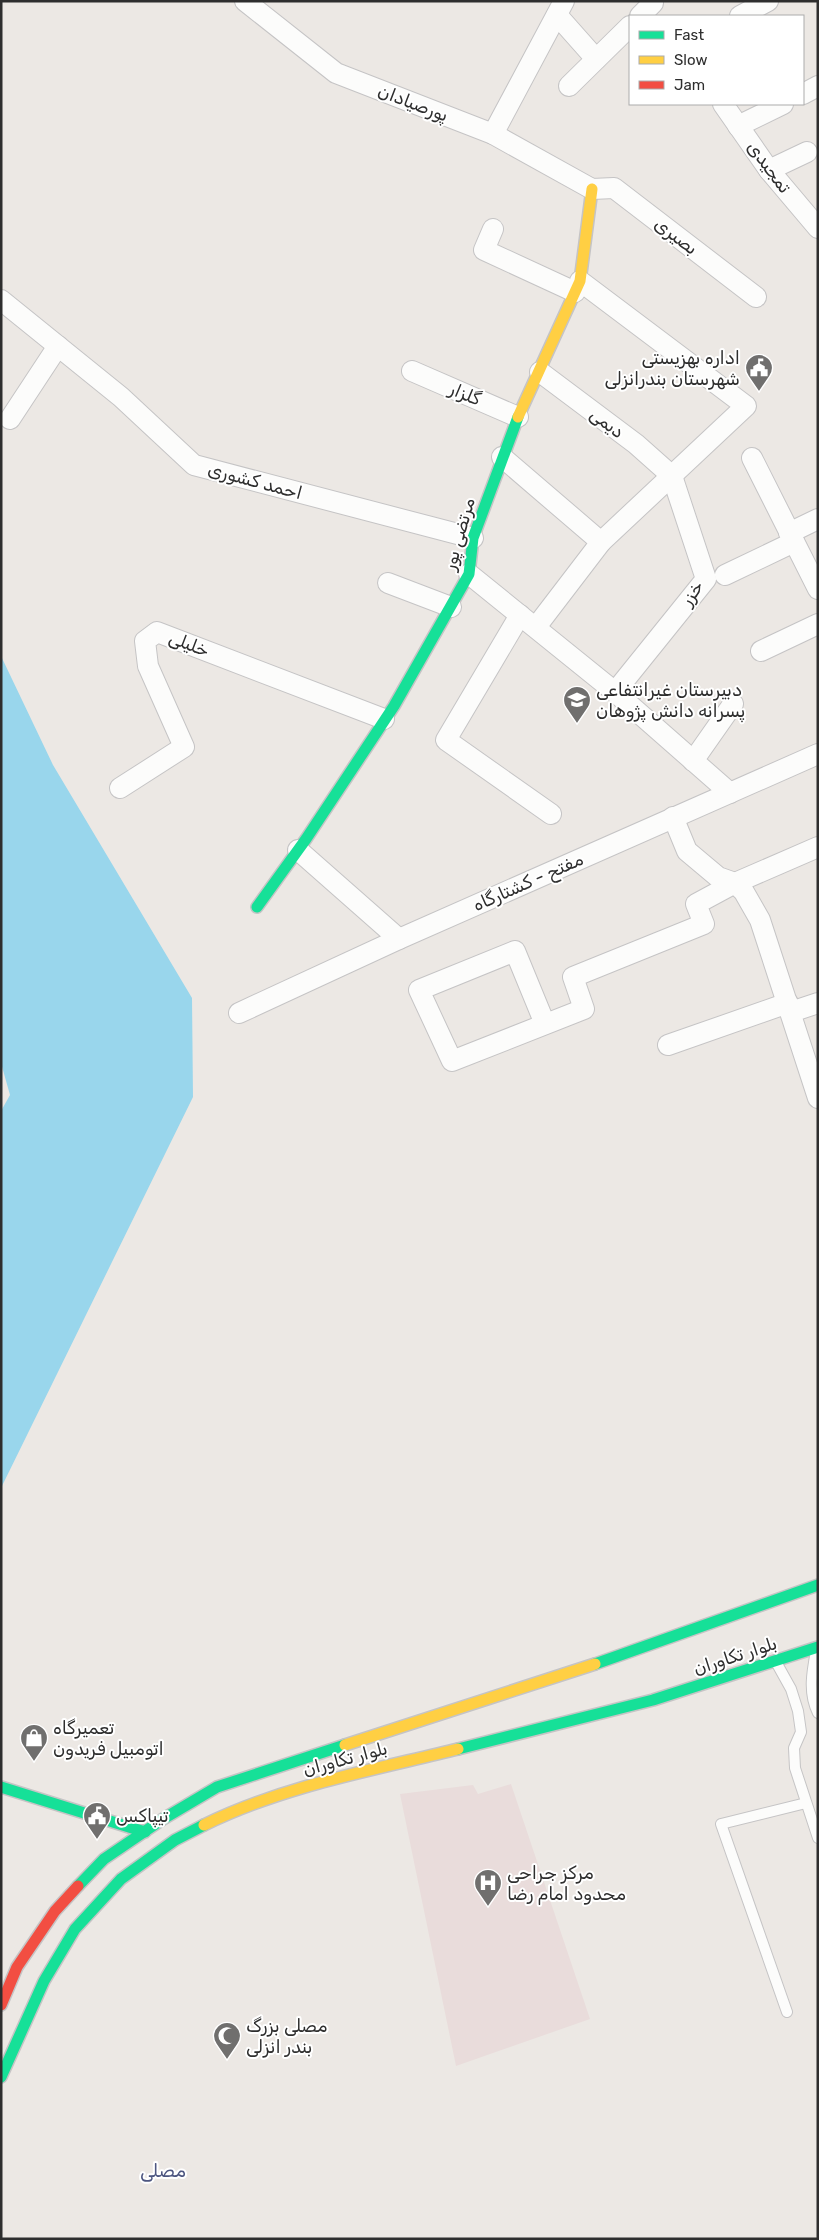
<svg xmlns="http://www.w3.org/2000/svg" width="819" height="2240" font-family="Rubik,'Noto Sans Arabic',sans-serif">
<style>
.medical{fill:#e9dcdb}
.water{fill:#99d6ec}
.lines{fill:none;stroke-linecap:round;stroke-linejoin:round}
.lane-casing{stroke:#c5c4c5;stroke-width:12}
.street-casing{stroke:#c5c4c5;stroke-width:22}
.fast-casing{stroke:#c5c4c5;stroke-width:14}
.slow-casing{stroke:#c5c4c5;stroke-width:14}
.jam-casing{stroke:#c5c4c5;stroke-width:14}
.lane{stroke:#fcfcfb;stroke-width:10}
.street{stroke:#fcfcfb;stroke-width:20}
.fast{stroke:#16e098;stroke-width:11}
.slow{stroke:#ffcf43;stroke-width:11}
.jam{stroke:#f24e42;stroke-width:11}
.labels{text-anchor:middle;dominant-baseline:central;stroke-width:4;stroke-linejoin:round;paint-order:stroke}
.street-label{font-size:18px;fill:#2e2e2e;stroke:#fff}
.poi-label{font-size:18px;fill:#2e2e2e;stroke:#fff;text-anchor:start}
.neighbourhood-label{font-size:19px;fill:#4d5680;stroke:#fff}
</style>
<rect width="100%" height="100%" fill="#ece8e4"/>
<polygon class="medical" points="511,1784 590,2019 456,2066 400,1794 473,1785 478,1794"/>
<polygon class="water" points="1,656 53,765 192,998 193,1097 1,1488 1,1111 10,1095 1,1063"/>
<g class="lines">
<defs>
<g id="lane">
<path d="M816 1651C812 1672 808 1693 818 1713"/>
<polyline points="776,1662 791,1689 798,1711 801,1732 794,1748 795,1768 818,1838"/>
<polyline points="787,2012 721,1824 806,1803"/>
</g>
<g id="street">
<polyline points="245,1 336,73 493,134 592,189 614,188 756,297"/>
<polyline points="557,15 596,59"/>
<polyline points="640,16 653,3"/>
<polyline points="740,16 768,1"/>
<polyline points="569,86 630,26"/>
<polyline points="803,94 818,86"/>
<polyline points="723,104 769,170 818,228"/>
<polyline points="738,126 783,104"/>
<polyline points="493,134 564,1"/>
<polyline points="769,170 807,152"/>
<polyline points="493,229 484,250 575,292"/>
<polyline points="1,300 121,397 194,465 473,538"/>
<polyline points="412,371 518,417"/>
<polyline points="540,372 636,444 672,476 706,579 615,692"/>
<polyline points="10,419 58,346"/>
<polyline points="502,457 601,542"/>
<polyline points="752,458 818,589"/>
<polyline points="789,533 818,519"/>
<polyline points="469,574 615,692 730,793"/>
<polyline points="725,575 794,542"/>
<polyline points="388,583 451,607"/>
<polyline points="520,615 446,740 551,814"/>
<polyline points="536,627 601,542 746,406 580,281"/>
<polyline points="761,651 818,624"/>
<polyline points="693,761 733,704"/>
<polyline points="120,788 184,747 148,666 145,641 157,632 384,719"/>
<polyline points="673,817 687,851 718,877 735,883 744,892 760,920 818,1098"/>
<polyline points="298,850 399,939"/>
<polyline points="791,1012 818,1003"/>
<polyline points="239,1013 399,939 818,754"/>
<polyline points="545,1024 515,951 419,990 452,1061 584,1009 573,977 704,924 696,904 735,883 818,847"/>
<polyline points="668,1045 788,1003"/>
</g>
<g id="fast">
<polyline points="257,907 306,839 394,706 469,574 473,538 518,417"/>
<polyline points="595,1664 818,1585"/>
<polyline points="458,1749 653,1700 818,1647"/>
<polyline points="1,1787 145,1832"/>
<polyline points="78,1886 104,1859 163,1819 217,1787 345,1745"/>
<polyline points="1,2077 44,1981 75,1929 121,1879 175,1840 204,1825"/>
</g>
<g id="slow">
<polyline points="518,417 580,281 592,189"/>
<polyline points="345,1745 595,1664"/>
<path d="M204 1825C283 1786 373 1770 458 1749"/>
</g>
<polyline id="jam" points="1,2005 17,1967 55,1911 78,1886"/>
</defs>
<use href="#lane" class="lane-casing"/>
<use href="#street" class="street-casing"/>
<use href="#fast" class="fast-casing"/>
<use href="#slow" class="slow-casing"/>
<use href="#jam" class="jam-casing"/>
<use href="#lane" class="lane"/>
<use href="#street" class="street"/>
<use href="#fast" class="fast"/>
<use href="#slow" class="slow"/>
<use href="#jam" class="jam"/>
</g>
<defs>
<symbol id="civic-pin" viewBox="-11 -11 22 30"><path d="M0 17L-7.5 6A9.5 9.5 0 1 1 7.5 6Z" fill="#706f6e" stroke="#fff"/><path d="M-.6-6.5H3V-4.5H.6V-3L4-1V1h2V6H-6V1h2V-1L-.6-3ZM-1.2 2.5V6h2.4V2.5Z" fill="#fff"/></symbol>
<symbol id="school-pin" viewBox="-11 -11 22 30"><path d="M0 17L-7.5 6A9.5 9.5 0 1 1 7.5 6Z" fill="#706f6e" stroke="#fff"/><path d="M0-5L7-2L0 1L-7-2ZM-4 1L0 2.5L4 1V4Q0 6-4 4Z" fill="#fff"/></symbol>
<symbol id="shop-pin" viewBox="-11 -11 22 30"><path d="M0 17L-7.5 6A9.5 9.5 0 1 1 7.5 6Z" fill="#706f6e" stroke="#fff"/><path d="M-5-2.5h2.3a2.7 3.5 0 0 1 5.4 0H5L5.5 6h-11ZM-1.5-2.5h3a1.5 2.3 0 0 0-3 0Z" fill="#fff"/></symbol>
<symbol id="hospital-pin" viewBox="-11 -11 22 30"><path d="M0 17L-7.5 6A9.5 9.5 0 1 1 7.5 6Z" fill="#706f6e" stroke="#fff"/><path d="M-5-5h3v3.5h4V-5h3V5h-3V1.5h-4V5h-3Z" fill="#fff"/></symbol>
<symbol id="mosque-pin" viewBox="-11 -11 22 30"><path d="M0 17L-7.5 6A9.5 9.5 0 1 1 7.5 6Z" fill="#706f6e" stroke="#fff"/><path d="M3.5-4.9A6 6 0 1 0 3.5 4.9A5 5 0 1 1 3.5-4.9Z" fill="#fff"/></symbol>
</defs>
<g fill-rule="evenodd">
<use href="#civic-pin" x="743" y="352" width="32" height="43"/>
<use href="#school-pin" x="561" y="684" width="32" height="43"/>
<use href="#shop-pin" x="18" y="1722" width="32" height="43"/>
<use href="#civic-pin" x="81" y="1800" width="32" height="43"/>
<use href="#hospital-pin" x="472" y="1867" width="32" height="43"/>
<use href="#mosque-pin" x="211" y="2020" width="32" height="43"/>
</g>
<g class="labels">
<g class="street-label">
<text transform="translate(413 103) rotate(21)">پورصیادان</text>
<text transform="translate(769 167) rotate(53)">تمجیدی</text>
<text transform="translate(676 236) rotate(37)">بصیری</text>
<text transform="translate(465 394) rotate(23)">گلزار</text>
<text transform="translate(607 423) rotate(37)">دیمی</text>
<text transform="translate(255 481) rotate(15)">احمد کشوری</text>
<text transform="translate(459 534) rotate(-74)">مرتضی پور</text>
<text transform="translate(692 593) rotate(-55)">خزر</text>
<text transform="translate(189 644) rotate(21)">خلیلی</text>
<text transform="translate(528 882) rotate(-24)">مفتح - کشتارگاه</text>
<text transform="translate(735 1656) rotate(-18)">بلوار تکاوران</text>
<text transform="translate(345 1759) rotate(-15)">بلوار تکاوران</text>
</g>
<g class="poi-label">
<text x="740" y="358" text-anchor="end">اداره بهزیستی<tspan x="740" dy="21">شهرستان بندرانزلی</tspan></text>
<text x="596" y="690">دبیرستان غیرانتفاعی<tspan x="596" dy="21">پسرانه دانش پژوهان</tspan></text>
<text x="53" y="1728">تعمیرگاه<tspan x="53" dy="21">اتومبیل فریدون</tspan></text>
<text x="116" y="1816">تیپاکس</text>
<text x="507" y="1873">مرکز جراحی<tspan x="507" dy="21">محدود امام رضا</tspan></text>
<text x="246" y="2026">مصلی بزرگ<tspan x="246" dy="21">بندر انزلی</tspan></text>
</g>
<g class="neighbourhood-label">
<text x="163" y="2170">مصلی</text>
</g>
</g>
<rect width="819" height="2240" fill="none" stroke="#2e2e2e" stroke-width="5"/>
<rect x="629" y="15" width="175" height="90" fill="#ffffff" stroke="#ababab"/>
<rect x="639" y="31" width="25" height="8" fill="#16e098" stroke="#ababab"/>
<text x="674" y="40" font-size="15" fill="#2e2e2e">Fast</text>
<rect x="639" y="56" width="25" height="8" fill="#ffcf43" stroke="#ababab"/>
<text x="674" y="65" font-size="15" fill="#2e2e2e">Slow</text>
<rect x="639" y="81" width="25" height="8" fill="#f24e42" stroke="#ababab"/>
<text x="674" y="90" font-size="15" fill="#2e2e2e">Jam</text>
</svg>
